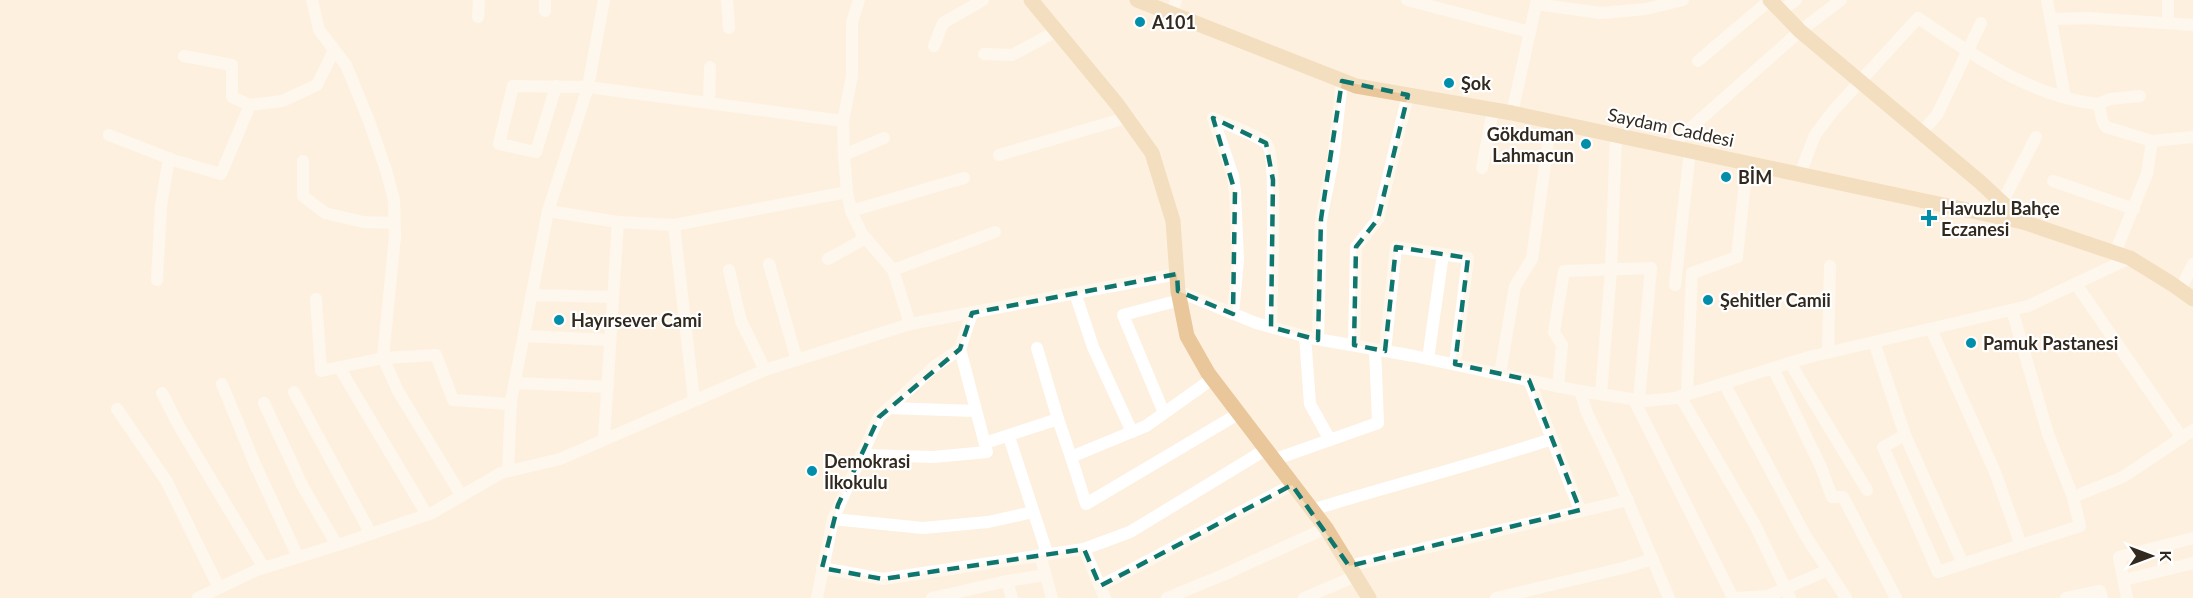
<svg xmlns="http://www.w3.org/2000/svg" width="2193" height="598" font-family="Lato,sans-serif">
<style>
.lines{fill:none;stroke-linecap:round;stroke-linejoin:round}
.minor{stroke:#fff;stroke-width:12}
.major{stroke:#e9c79b;stroke-width:15}
.marked{fill:none;stroke:#0f766e;stroke-width:4.5;stroke-dasharray:12 8;stroke-linejoin:round}
.poi-dot{fill:#008eab;stroke:#fff;stroke-width:2}
.labels{text-anchor:middle;dominant-baseline:central;stroke-width:4.5;stroke-linejoin:round;paint-order:stroke}
.poi-label{font-size:18px;font-weight:bold;fill:#332a1f;stroke:#fff;text-anchor:start}
.street-label{font-size:18px;fill:#332a1f;stroke:#fff}
</style>
<rect width="100%" height="100%" fill="#fef0df"/>
<g class="lines">
<g class="minor">
<polyline points="312,0 319,30 346,65 369,121 386,170 394,200 395,236 383,358 398,391 461,495"/>
<polyline points="727,0 729,28"/>
<polyline points="859,0 852,22 852,76 843,121 844,155 847,192 851,211 862,234 893,270 910,324"/>
<polyline points="1407,0 1530,32"/>
<polyline points="2047,0 2065,97"/>
<polyline points="1536,4 1601,13 1646,9 1683,0"/>
<polyline points="545,11 545,0"/>
<polyline points="1781,11 1796,0"/>
<polyline points="1172,14 1176,0"/>
<polyline points="478,17 479,0"/>
<polyline points="2052,19 2088,18 2193,25"/>
<polyline points="2168,23 2168,0"/>
<polyline points="934,46 943,23 983,0"/>
<polyline points="984,54 1012,55 1057,31"/>
<polyline points="184,56 232,65 232,97 250,105"/>
<polyline points="1698,61 1770,0"/>
<polyline points="556,86 536,152 499,144 513,86 588,87 843,121"/>
<polyline points="709,103 710,67"/>
<polyline points="2098,104 2110,99 2140,96"/>
<polyline points="1512,113 1537,0"/>
<path d="M1213 118C1225 124 1258 135 1267 144 1278 155 1271 302 1271 327"/>
<polyline points="1213,118 1233,176 1235,192 1238,260 1233,314"/>
<polyline points="1921,133 1937,115 1981,23"/>
<polyline points="109,135 176,161 221,174 250,105 282,101 317,85 334,50"/>
<polyline points="2152,141 2193,137"/>
<polyline points="1669,147 1800,31 1841,0"/>
<polyline points="844,155 884,138"/>
<polyline points="999,155 1126,118"/>
<polyline points="303,161 303,196 325,213 363,222 394,223"/>
<polyline points="1482,168 1493,110"/>
<path d="M1800 174 1815 135 1833 111 1918 18C1974 55 2030 97 2098 104 2102 112 2100 121 2106 127L2152 141 2147 174 2115 253"/>
<polyline points="2053,181 2134,209"/>
<polyline points="2002,203 2036,137"/>
<polyline points="548,211 618,222 674,225 847,192"/>
<polyline points="851,211 964,178"/>
<polyline points="674,225 694,400"/>
<polyline points="828,259 866,238"/>
<polyline points="769,264 797,360"/>
<polyline points="729,270 741,321 765,370"/>
<polyline points="893,270 995,232"/>
<polyline points="157,280 161,206 169,158"/>
<polyline points="2076,284 2182,438"/>
<polyline points="1675,285 1690,151"/>
<polyline points="2180,290 2193,264"/>
<polyline points="1178,291 1256,323 1311,338 1414,356 1580,391 1645,401 1676,398 1809,357 2028,306 2130,258"/>
<polyline points="1075,293 1093,347 1132,432"/>
<polyline points="532,295 613,297"/>
<polyline points="316,299 321,371 383,358 436,355 453,400 511,404"/>
<polyline points="1931,329 1995,472 2021,545"/>
<polyline points="524,336 610,340"/>
<polyline points="1305,336 1310,404 1330,440"/>
<polyline points="1318,339 1321,219 1333,160 1342,81"/>
<polyline points="1874,342 1905,435"/>
<polyline points="1354,345 1356,247 1378,219 1408,95"/>
<polyline points="1037,348 1058,419"/>
<polyline points="1385,351 1396,247 1468,258 1455,364"/>
<polyline points="1828,353 1830,266"/>
<polyline points="1428,359 1443,254"/>
<polyline points="1790,363 1867,490"/>
<polyline points="339,367 427,515"/>
<polyline points="1773,368 1821,467 1832,497 1843,497 1896,598"/>
<polyline points="1500,374 1515,286 1532,259 1551,121"/>
<polyline points="1529,380 1580,510"/>
<polyline points="515,383 608,387"/>
<polyline points="1724,383 1805,535 1846,598"/>
<polyline points="222,384 254,462 298,557"/>
<polyline points="1558,387 1562,345 1554,332 1564,271 1651,268 1639,400"/>
<polyline points="1580,391 1587,413 1614,469 1669,598"/>
<polyline points="294,392 371,534"/>
<polyline points="162,393 179,426 264,568"/>
<polyline points="1601,394 1611,270 1616,135"/>
<polyline points="1687,394 1692,273 1737,257 1747,163"/>
<polyline points="1680,396 1755,525 1790,598"/>
<polyline points="1634,400 1733,598"/>
<polyline points="264,403 303,487 337,545"/>
<polyline points="889,408 976,411"/>
<polyline points="117,409 167,482 219,588"/>
<polyline points="1164,413 1123,315 1180,300"/>
<polyline points="1009,437 1047,553"/>
<polyline points="604,439 618,222"/>
<polyline points="985,443 1058,419 1071,457 1146,426 1212,379"/>
<polyline points="861,455 933,457 987,452 960,349"/>
<polyline points="1071,457 1086,504 1238,414"/>
<polyline points="1273,460 1378,423 1375,349"/>
<polyline points="508,471 511,401 548,211 588,87 604,0"/>
<polyline points="2073,497 2123,477 2193,430"/>
<path d="M1312 510C1392 485 1473 465 1552 439"/>
<polyline points="833,519 923,528 988,522 1033,512"/>
<polyline points="1084,549 1105,598"/>
<polyline points="1040,555 1052,598"/>
<polyline points="1963,564 1905,435 1883,447 1938,572 2080,526 2073,497 2048,434 2012,310"/>
<polyline points="1349,566 1628,500"/>
<polyline points="822,568 883,579 1084,549 1130,532 1265,450"/>
<polyline points="2124,580 2193,563"/>
<polyline points="1007,581 1012,598"/>
<polyline points="1100,586 1292,485"/>
<polyline points="198,598 257,570 347,542 432,513 501,473 560,459 765,370 910,324 1177,274"/>
<polyline points="817,598 833,519 879,417 935,366 960,349 972,313"/>
<polyline points="932,598 1007,581 1045,575"/>
<polyline points="1167,598 1223,575 1326,528"/>
<polyline points="1304,598 1356,576"/>
<polyline points="1496,598 1623,568 1653,559"/>
<polyline points="1736,598 1768,596 1828,570"/>
<polyline points="2066,598 2100,591 2102,598"/>
<polyline points="2127,598 2119,557 2193,538"/>
</g>
<g class="major">
<polyline points="1031,0 1117,104 1152,153 1173,221 1178,291 1187,336 1208,373 1326,528 1369,598"/>
<polyline points="1137,0 1356,86 1512,113 2023,222 2130,258 2172,284 2193,299"/>
<polyline points="1770,0 1800,31 1980,182 2023,222"/>
</g>
</g>
<path d="M0 0H2193V598H0ZM1342 81 1408 95 1378 219 1356 247 1354 345 1385 351 1396 247 1468 258 1455 364 1529 380 1580 510 1349 566 1292 485 1100 586 1084 549 883 579 822 568 838 505 879 417 960 349 972 313 1177 274 1178 291 1233 314 1235 192 1213 118 1266 143 1273 180 1271 327 1318 340 1321 219Z" fill="#fef0df" fill-opacity=".55" fill-rule="evenodd"/>
<path class="marked" d="M1342 81 1408 95 1378 219 1356 247 1354 345 1385 351 1396 247 1468 258 1455 364 1529 380 1580 510 1349 566 1292 485 1100 586 1084 549 883 579 822 568 838 505 879 417 960 349 972 313 1177 274 1178 291 1233 314 1235 192 1213 118 1266 143 1273 180 1271 327 1318 340 1321 219Z"/>
<g class="poi-dot">
<circle cx="1140" cy="22" r="6"/>
<circle cx="1449" cy="83" r="6"/>
<circle cx="1586" cy="144" r="6"/>
<circle cx="1726" cy="177" r="6"/>
<path d="M1926 209h6v6h6v6h-6v6h-6v-6h-6v-6h6z"/>
<circle cx="1708" cy="300" r="6"/>
<circle cx="559" cy="320" r="6"/>
<circle cx="1971" cy="343" r="6"/>
<circle cx="812" cy="471" r="6"/>
</g>
<g class="labels">
<g class="poi-label">
<text x="1152" y="22">A101</text>
<text x="1461" y="83">Şok</text>
<text x="1574" y="134" text-anchor="end">Gökduman<tspan x="1574" dy="21">Lahmacun</tspan></text>
<text x="1738" y="177">BİM</text>
<text x="1941" y="208">Havuzlu Bahçe<tspan x="1941" dy="21">Eczanesi</tspan></text>
<text x="1720" y="300">Şehitler Camii</text>
<text x="571" y="320">Hayırsever Cami</text>
<text x="1983" y="343">Pamuk Pastanesi</text>
<text x="824" y="461">Demokrasi<tspan x="824" dy="21">İlkokulu</tspan></text>
</g>
<g class="street-label">
<text transform="translate(1671 127) rotate(12)">Saydam Caddesi</text>
</g>
</g>
<g transform="translate(2151 556) rotate(90)" stroke="#ffffff" stroke-width="4.5" paint-order="stroke">
<path d="M0-4.5L10 22L0 15L-10 22Z" fill="#332a1f"/>
<text y="-9" font-size="16" font-weight="bold" text-anchor="middle" fill="#332a1f">K</text>
</g>
</svg>
